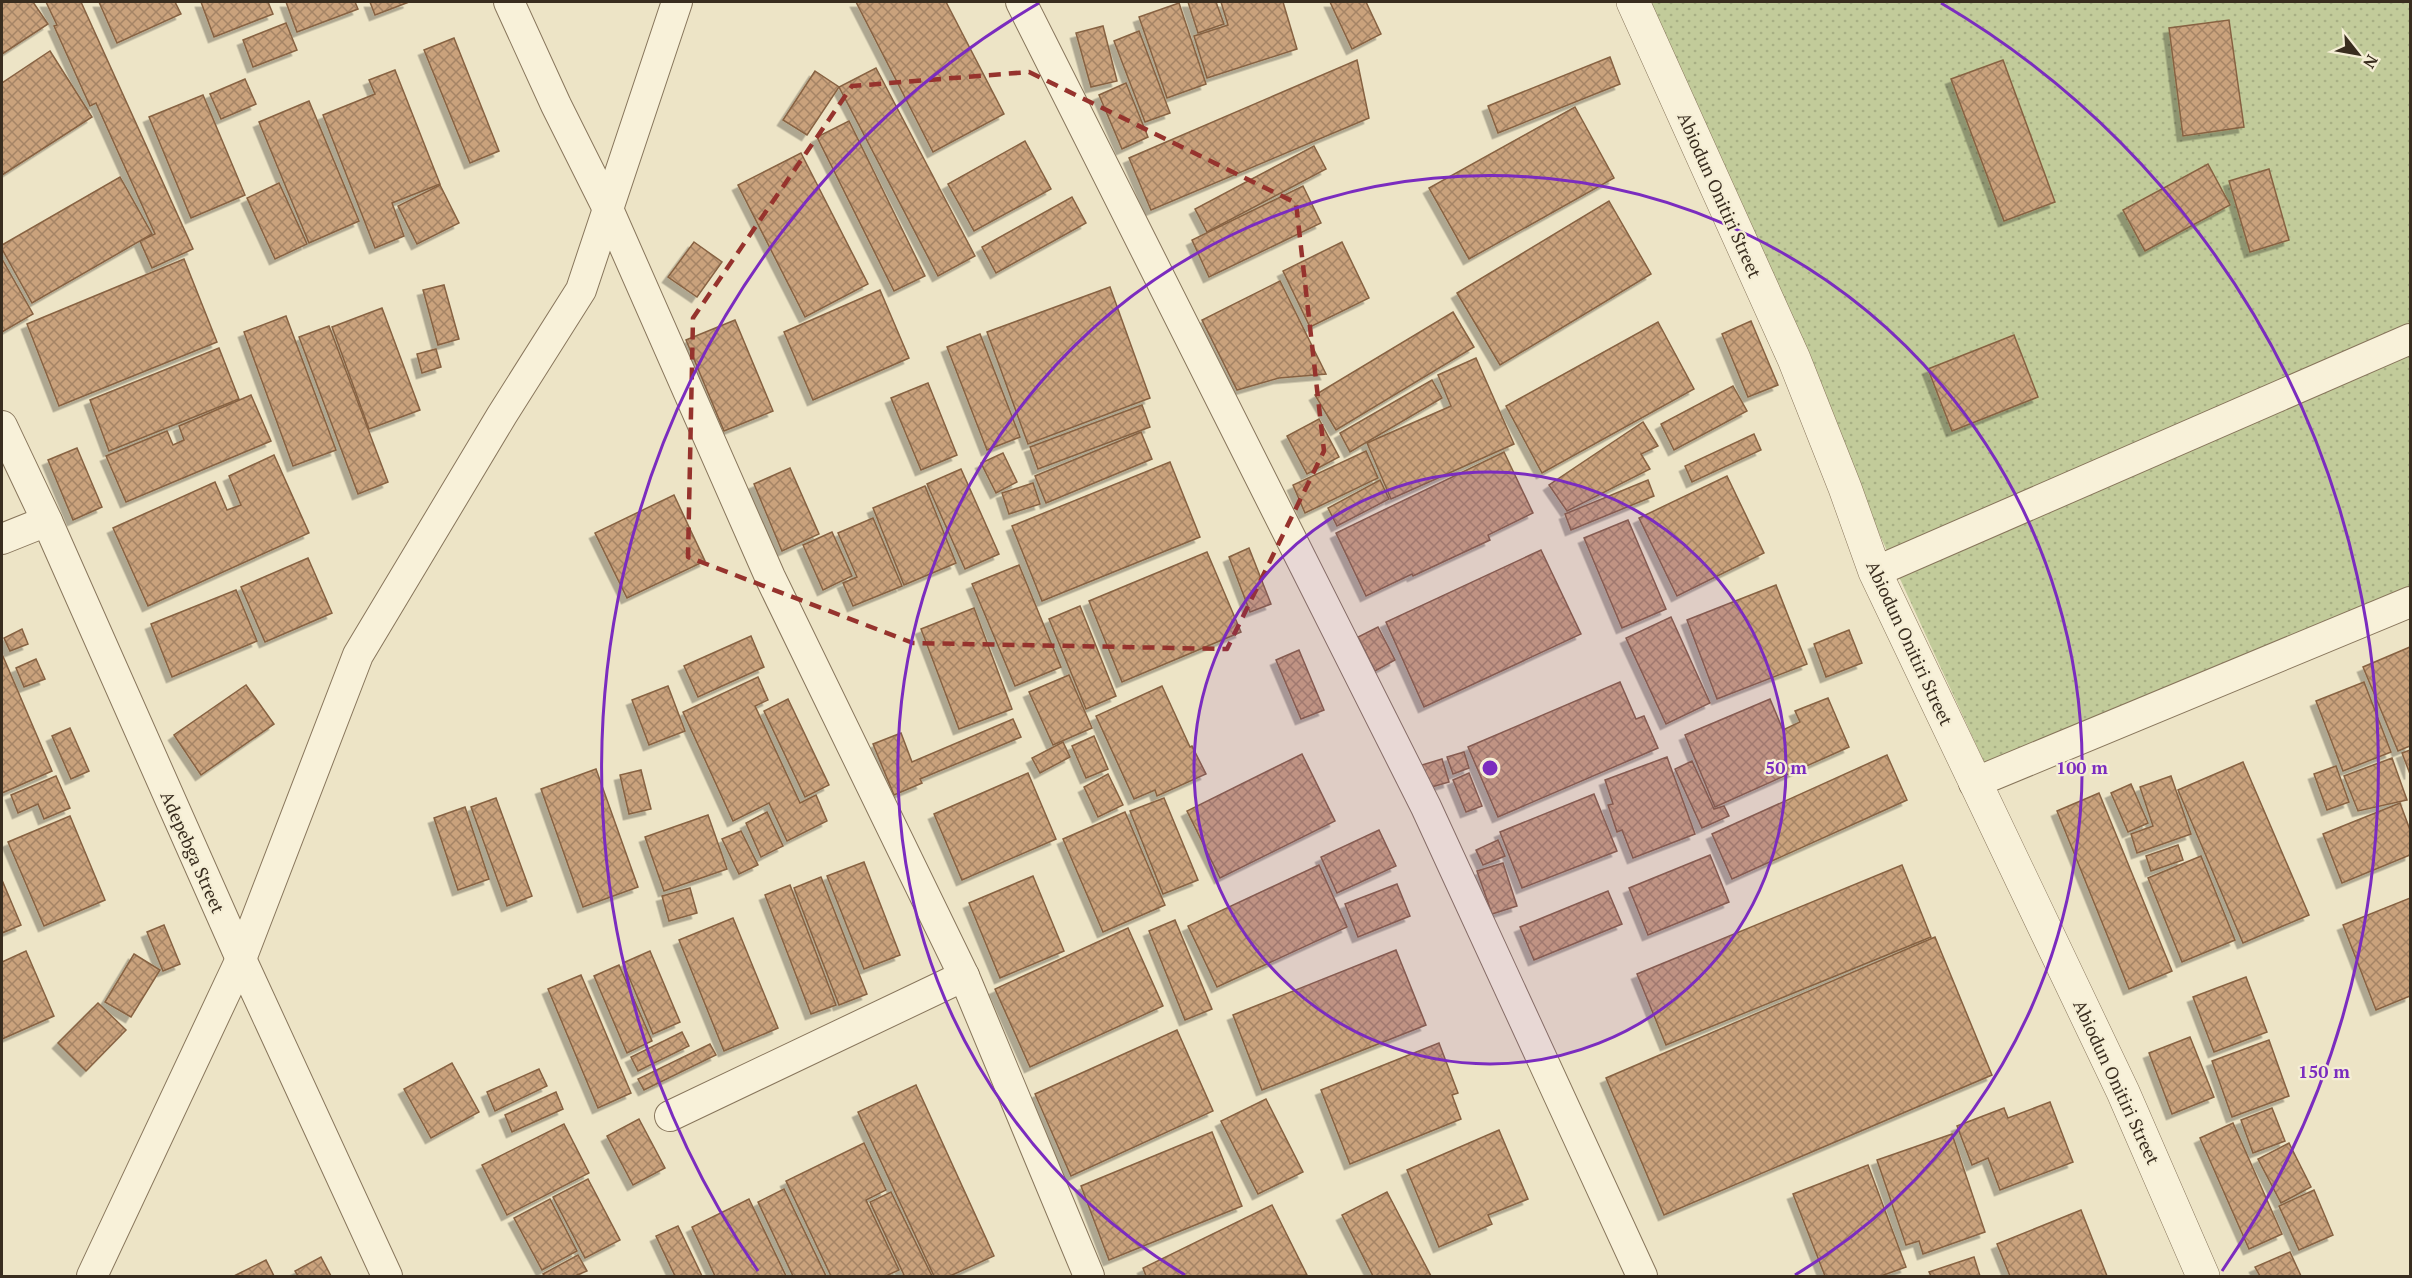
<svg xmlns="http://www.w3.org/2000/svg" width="2412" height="1278" font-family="'PT Serif',serif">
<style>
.grass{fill:url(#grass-dots)}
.building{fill:url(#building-cross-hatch);stroke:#876242;stroke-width:1.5;filter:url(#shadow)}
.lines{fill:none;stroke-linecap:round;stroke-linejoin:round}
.minor-casing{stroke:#88765c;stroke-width:32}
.tertiary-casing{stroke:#88765c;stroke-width:34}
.minor{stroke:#f8f1d9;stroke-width:30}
.tertiary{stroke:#f8f1d9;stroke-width:33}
.marked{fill:none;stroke:#96332d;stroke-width:4.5;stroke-dasharray:12 8;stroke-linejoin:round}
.ring{fill:none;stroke:#7b2cbf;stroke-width:3}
.labels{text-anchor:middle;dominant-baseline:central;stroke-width:4.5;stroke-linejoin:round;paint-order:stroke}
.street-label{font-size:18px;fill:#392d1f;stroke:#f5eed5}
.centre{fill:#7b2cbf;stroke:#f5eed5;stroke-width:3}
.ring-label{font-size:18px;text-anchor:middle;font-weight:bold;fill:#7b2cbf;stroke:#f5eed5;stroke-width:4.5;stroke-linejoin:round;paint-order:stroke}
</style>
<defs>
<pattern id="grass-dots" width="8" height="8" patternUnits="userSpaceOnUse" patternTransform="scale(1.5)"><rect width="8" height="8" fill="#c2cb9a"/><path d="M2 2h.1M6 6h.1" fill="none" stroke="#a7af84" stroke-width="1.8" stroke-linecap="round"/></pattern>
<pattern id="building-cross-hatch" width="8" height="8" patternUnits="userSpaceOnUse" patternTransform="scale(1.5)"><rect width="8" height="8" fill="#caa27c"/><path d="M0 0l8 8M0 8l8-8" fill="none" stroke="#a58465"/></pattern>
<filter id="shadow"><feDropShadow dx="-5.5" dy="5.5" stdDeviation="0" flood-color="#0004"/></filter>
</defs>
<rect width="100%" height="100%" fill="#ede4c6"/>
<polygon class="grass" points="1635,2 2410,2 2410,590 1991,777"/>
<g class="building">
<polygon points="2,2 33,2 48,24 2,54"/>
<polygon points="46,2 81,2 193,249 152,268 140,241 155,234 96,103 90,106 54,26 57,25"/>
<polygon points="99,2 175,2 181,14 117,43"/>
<polygon points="201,2 268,2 273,14 214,37"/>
<polygon points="286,2 355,2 358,9 297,32"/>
<polygon points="370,2 409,2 375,15"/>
<polygon points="856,2 946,2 1004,114 933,152"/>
<polygon points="1188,2 1216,2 1224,24 1198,33"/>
<polygon points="1221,2 1283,2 1297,49 1207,78 1194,36 1228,25"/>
<polygon points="1330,2 1366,2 1381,34 1352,49"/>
<polygon points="1179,3 1206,84 1167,98 1139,17"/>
<polygon points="2229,20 2244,127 2183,136 2169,28"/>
<polygon points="286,23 297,50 253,67 243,40"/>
<polygon points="1103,26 1117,81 1091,87 1076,33"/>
<polygon points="1139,31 1170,113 1145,122 1114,41"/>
<polygon points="454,38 499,151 470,163 424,50"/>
<polygon points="50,51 92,117 2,175 2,83"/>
<polygon points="1610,57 1620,84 1498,133 1488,106"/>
<polygon points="1357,60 1369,118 1151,210 1129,158"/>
<polygon points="2003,60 2055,202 2004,221 1951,79"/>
<polygon points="876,68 975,256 938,276 839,87"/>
<polygon points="395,70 440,184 392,203 404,236 375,248 323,115 375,94 369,80"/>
<polygon points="815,71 839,87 807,135 783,120"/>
<polygon points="245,79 256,104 221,119 210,94"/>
<polygon points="1126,83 1148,137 1122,149 1099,95"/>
<polygon points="203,95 245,195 191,218 149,117"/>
<polygon points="309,101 359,221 309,243 259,122"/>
<polygon points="1575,107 1614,178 1469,259 1429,188"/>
<polygon points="849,121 925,276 894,291 817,137"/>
<polygon points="1025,141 1051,189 974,231 948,184"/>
<polygon points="1314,146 1326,169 1207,232 1195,209"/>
<polygon points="801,153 868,284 805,317 738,185"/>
<polygon points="2208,164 2230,205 2145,251 2123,210"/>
<polygon points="2269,169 2289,240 2250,252 2229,181"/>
<polygon points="120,177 152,234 32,303 2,249 2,245"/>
<polygon points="279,183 307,244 275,259 247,198"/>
<polygon points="440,185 459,223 417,244 398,206"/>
<polygon points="1303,186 1321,223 1209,277 1192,240"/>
<polygon points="1072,197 1086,223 996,273 982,247"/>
<polygon points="1609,201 1651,274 1500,365 1457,293"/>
<polygon points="694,242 722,262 697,297 668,277"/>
<polygon points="1342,242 1369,298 1310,327 1283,271"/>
<polygon points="2,259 33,314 2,332"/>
<polygon points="184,259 217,342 59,406 27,324"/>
<polygon points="1280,281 1326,374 1279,378 1237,390 1202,320"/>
<polygon points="444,285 459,339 438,345 423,290"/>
<polygon points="1110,287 1150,398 1028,444 987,332"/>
<polygon points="880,290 909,358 813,400 784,332"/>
<polygon points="382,308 420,410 369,429 332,327"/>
<polygon points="1453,312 1474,347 1336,430 1315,395"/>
<polygon points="286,316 336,450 293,466 244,332"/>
<polygon points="735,320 773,411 724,431 686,340"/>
<polygon points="1751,321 1778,385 1748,397 1722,334"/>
<polygon points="1658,322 1694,389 1542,473 1506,406"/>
<polygon points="329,326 388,482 358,494 299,337"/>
<polygon points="980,334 1020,437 987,450 947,347"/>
<polygon points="2014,335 2038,397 1952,431 1928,369"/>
<polygon points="219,348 239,399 109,451 90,400"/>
<polygon points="436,349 441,367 422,373 417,354"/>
<polygon points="1476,358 1514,444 1391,499 1367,443 1451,406 1438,375"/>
<polygon points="1432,380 1442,398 1350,452 1340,433"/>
<polygon points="928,383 957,455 921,470 891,398"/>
<polygon points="1733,386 1747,411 1674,450 1661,424"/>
<polygon points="251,395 271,441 126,502 106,456 167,431 173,445 184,440 179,426"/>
<polygon points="1142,405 1150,427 1038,469 1030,447"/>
<polygon points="1319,419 1339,457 1307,474 1287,436"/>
<polygon points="1643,422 1658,446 1641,454 1650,469 1567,511 1549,485"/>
<polygon points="1141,432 1152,459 1046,503 1035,476"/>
<polygon points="1754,434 1761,450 1692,482 1685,466"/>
<polygon points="77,448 102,507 73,520 48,460"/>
<polygon points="1366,451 1378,478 1305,513 1293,485"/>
<polygon points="1504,452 1533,513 1488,535 1490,540 1413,576 1412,574 1366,596 1336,533"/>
<polygon points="1003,453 1017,482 996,493 981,463"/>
<polygon points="274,455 309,533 148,606 113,528 215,482 227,510 241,505 229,476"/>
<polygon points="1170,462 1200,537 1042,601 1012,526"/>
<polygon points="790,468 819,534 782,551 754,484"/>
<polygon points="961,469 999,554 965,569 927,484"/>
<polygon points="1727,476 1764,553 1677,596 1639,518"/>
<polygon points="1380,480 1389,499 1337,526 1328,508"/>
<polygon points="1648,480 1654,496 1571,530 1565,514"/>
<polygon points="1033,483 1040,504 1009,514 1002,493"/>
<polygon points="925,486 956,563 904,585 873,508"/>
<polygon points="674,495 705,561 627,598 595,533"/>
<polygon points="873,518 902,586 853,606 843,583 857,577 838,533"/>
<polygon points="1628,520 1666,609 1622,628 1584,538"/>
<polygon points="832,532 852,576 823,590 803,545"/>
<polygon points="1249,548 1271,604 1250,612 1229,557"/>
<polygon points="1541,550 1581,634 1424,707 1386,622"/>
<polygon points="1207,552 1241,632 1122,682 1089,601"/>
<polygon points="308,558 332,613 265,642 241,587"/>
<polygon points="1019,565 1061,667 1015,686 972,584"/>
<polygon points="1776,585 1807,664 1717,699 1687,620"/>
<polygon points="236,590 257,641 172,677 151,624"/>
<polygon points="1080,606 1116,696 1086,709 1049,619"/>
<polygon points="974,608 1012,709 959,729 921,629"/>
<polygon points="1671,617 1710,703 1666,724 1626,638"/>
<polygon points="1378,627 1395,660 1375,671 1358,637"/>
<polygon points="22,629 28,644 10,651 4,638"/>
<polygon points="1849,630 1862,663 1826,677 1814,644"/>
<polygon points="751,636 764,667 698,697 684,666"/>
<polygon points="2410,647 2410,746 2398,751 2363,667"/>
<polygon points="1299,650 1324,710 1301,719 1276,660"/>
<polygon points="2,654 52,771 2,793"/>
<polygon points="36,659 45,679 24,687 16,668"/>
<polygon points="1069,675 1092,728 1053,745 1029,692"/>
<polygon points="758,677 768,700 755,706 800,803 816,795 827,821 787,841 769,803 733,821 683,712"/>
<polygon points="1620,682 1636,719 1644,716 1658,748 1498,817 1468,747"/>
<polygon points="2364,682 2391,752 2343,771 2316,701"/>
<polygon points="246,685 274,724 201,775 174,735"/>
<polygon points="668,686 685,731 649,745 632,700"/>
<polygon points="1162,686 1190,747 1192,746 1206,774 1157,796 1155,790 1134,799 1096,716"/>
<polygon points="1828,698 1849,747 1715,807 1685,735 1770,699 1783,730 1800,722 1795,711"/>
<polygon points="788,699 829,785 805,797 764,711"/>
<polygon points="1013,719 1021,737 920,779 922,783 894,795 873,744 901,733 912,762"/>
<polygon points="70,728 89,771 71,779 52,736"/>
<polygon points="1094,736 1108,769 1086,778 1072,746"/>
<polygon points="1063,742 1070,757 1040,773 1032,758"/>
<polygon points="2410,750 2410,774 2402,753"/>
<polygon points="1464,752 1469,768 1453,774 1447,757"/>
<polygon points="1302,754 1335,821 1220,878 1187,811"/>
<polygon points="1887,755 1907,800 1732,879 1712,834"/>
<polygon points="1667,757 1695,834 1633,858 1622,830 1617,832 1608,805 1613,804 1605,780"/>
<polygon points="2392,758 2407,800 2358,811 2344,776"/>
<polygon points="1442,759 1449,782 1428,788 1422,765"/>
<polygon points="1692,761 1714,809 1724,806 1729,816 1702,828 1675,769"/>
<polygon points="2243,762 2309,915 2243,943 2178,790"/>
<polygon points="2336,766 2349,802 2327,810 2314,774"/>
<polygon points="596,769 638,887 583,907 541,789"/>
<polygon points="641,770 651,809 629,814 620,775"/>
<polygon points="1028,773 1056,839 962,880 934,814"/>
<polygon points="1469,773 1482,806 1466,812 1453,780"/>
<polygon points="1108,774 1123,805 1098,817 1084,787"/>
<polygon points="56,776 70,808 44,819 38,804 18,813 11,795"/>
<polygon points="2171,776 2191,834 2137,853 2131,834 2153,826 2140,787"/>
<polygon points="2131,784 2148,823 2128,832 2111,793"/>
<polygon points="2099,793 2172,971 2129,989 2057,811"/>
<polygon points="1594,794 1617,851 1522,888 1500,832"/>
<polygon points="496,798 532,896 507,906 471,807"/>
<polygon points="1164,798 1198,880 1163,894 1130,811"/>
<polygon points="2400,803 2410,830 2410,855 2342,883 2323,834"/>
<polygon points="465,807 489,879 458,890 434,818"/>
<polygon points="767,812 783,846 761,857 746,823"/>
<polygon points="1125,812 1165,905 1103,932 1063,839"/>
<polygon points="708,815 727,869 664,891 645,837"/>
<polygon points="70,816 105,900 44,926 8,842"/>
<polygon points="1379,830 1396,866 1337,893 1321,857"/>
<polygon points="741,831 758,865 739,874 722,839"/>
<polygon points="1498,840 1505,856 1483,865 1476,850"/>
<polygon points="2178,845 2183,860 2151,871 2146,856"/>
<polygon points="1710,855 1729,902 1648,935 1629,888"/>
<polygon points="2201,856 2235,940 2182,962 2148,878"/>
<polygon points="864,862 900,955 864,969 827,876"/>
<polygon points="1503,863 1517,906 1492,914 1477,871"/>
<polygon points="1319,865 1347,927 1217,987 1188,926"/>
<polygon points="1902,865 1931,937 1666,1045 1637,974"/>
<polygon points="1033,876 1064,951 1000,978 969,903"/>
<polygon points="821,877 867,994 839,1005 794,888"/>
<polygon points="2,880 21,925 2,933"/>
<polygon points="1397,884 1410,916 1358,937 1345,904"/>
<polygon points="790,885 836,1005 811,1014 765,895"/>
<polygon points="690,888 697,913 669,921 662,896"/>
<polygon points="1608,891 1622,924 1534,960 1520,927"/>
<polygon points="2410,898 2410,996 2376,1010 2343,925"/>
<polygon points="733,918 778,1028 724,1051 679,940"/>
<polygon points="1175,920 1212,1009 1185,1020 1149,931"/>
<polygon points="164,925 180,964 163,971 147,932"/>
<polygon points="1128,928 1163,1006 1030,1067 995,989"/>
<polygon points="1935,937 1992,1075 1664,1215 1606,1078"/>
<polygon points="1396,950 1426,1025 1262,1090 1233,1015"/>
<polygon points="26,951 54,1016 2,1039 2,962"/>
<polygon points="650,951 680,1022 653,1034 623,963"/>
<polygon points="134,954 160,970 131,1017 105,1002"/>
<polygon points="619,965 652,1041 627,1053 594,976"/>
<polygon points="581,975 631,1093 598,1108 548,989"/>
<polygon points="2246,977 2267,1032 2214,1052 2193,997"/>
<polygon points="98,1003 126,1030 86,1071 58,1043"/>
<polygon points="1177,1030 1213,1111 1071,1176 1035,1094"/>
<polygon points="682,1032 689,1046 638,1071 631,1057"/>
<polygon points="2190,1037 2214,1097 2172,1114 2149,1053"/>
<polygon points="2269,1040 2289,1096 2232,1117 2212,1061"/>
<polygon points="1439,1043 1458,1093 1452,1095 1461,1119 1350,1164 1321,1090"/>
<polygon points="710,1044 716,1055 644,1090 638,1079"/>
<polygon points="452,1063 479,1112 431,1138 404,1089"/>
<polygon points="539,1069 547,1086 495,1111 487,1092"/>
<polygon points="916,1085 994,1256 950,1276 934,1276 858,1112"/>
<polygon points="556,1092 563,1109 512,1132 505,1115"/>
<polygon points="1266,1099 1303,1172 1258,1194 1221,1121"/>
<polygon points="2050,1102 2073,1162 2000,1190 1988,1158 1972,1165 1957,1126 2004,1108 2008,1118"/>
<polygon points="2272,1108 2285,1141 2253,1153 2241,1120"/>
<polygon points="639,1119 665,1168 633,1185 607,1136"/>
<polygon points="2233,1123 2282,1234 2249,1249 2200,1138"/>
<polygon points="564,1124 589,1173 507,1215 482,1165"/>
<polygon points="1499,1130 1528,1199 1488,1215 1492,1224 1439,1247 1407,1170"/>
<polygon points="1212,1132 1242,1206 1109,1260 1081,1186"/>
<polygon points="1952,1134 1985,1232 1923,1254 1919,1241 1906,1245 1877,1160"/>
<polygon points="864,1143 886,1190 866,1200 899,1270 886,1276 831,1276 786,1181"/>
<polygon points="2289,1143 2311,1187 2281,1203 2258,1159"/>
<polygon points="1868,1165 1906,1267 1881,1276 1825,1276 1793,1194"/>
<polygon points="588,1179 620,1240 585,1258 553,1197"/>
<polygon points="784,1189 826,1276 793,1276 758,1202"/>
<polygon points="2314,1190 2333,1235 2299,1250 2279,1206"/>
<polygon points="891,1192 932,1276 901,1276 904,1275 870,1202"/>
<polygon points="1387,1192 1431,1276 1373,1276 1342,1215"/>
<polygon points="550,1199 577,1251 542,1270 514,1218"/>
<polygon points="749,1199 786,1276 715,1276 692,1227"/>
<polygon points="1272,1205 1307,1275 1146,1276 1143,1268"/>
<polygon points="2081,1210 2107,1276 2010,1276 1997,1244"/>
<polygon points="678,1226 702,1276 675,1276 656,1236"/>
<polygon points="2290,1252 2301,1276 2260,1276 2255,1267"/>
<polygon points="578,1255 587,1271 575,1276 545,1276 543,1274"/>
<polygon points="321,1257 331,1276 298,1276 295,1271"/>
<polygon points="1974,1257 1980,1276 1931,1276 1929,1272"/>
<polygon points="266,1260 274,1276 234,1276"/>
</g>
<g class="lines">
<defs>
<g id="minor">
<polyline points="509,2 556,105 608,209 770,577 964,976 1089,1276"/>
<polyline points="1021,2 1426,807 1642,1276"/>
<polyline points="2,426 47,521 241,959 387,1276"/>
<polyline points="2,539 47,521"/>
<polyline points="1875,572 2410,339"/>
<polyline points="1974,783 2410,602"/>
<polyline points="670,1116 964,976"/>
<polyline points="92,1276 241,959 358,655 502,415 581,290 677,2"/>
</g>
<polyline id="tertiary" points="1633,2 1794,359 1845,488 1875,572 2123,1092 2203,1276"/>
</defs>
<use href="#minor" class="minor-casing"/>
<use href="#tertiary" class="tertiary-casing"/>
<use href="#minor" class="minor"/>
<use href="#tertiary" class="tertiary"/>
</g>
<path class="marked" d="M1029 72 1296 203 1324 451 1227 649 913 643 688 557 693 318 852 86Z"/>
<circle cx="1490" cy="768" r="296" fill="#7b2cbf" fill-opacity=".12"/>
<g class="ring">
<circle cx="1490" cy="768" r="296"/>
<path d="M1185 1275A592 592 0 1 1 1795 1275"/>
<path d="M758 1271A888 888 0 0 1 1039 3M1941 3A888 888 0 0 1 2222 1271"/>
</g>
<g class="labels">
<g class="street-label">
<text transform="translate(1720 195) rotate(66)">Abiodun Onitiri Street</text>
<text transform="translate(1910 643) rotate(65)">Abiodun Onitiri Street</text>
<text transform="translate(193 852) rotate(66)">Adepebga Street</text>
<text transform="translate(2117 1082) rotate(65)">Abiodun Onitiri Street</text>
</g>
</g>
<circle cx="1490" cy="768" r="9" class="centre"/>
<g class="ring-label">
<text x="1786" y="774">50 m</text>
<text x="2082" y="774">100 m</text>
<text x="2324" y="1078">150 m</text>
</g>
<rect width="2412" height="1278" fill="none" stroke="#392d1f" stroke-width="6"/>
<g transform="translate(2358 54) rotate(121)" stroke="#f5eed5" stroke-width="4.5" paint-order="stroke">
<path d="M0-4.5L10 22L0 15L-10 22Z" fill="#392d1f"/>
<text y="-9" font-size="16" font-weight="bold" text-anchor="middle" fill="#392d1f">N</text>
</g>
</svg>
